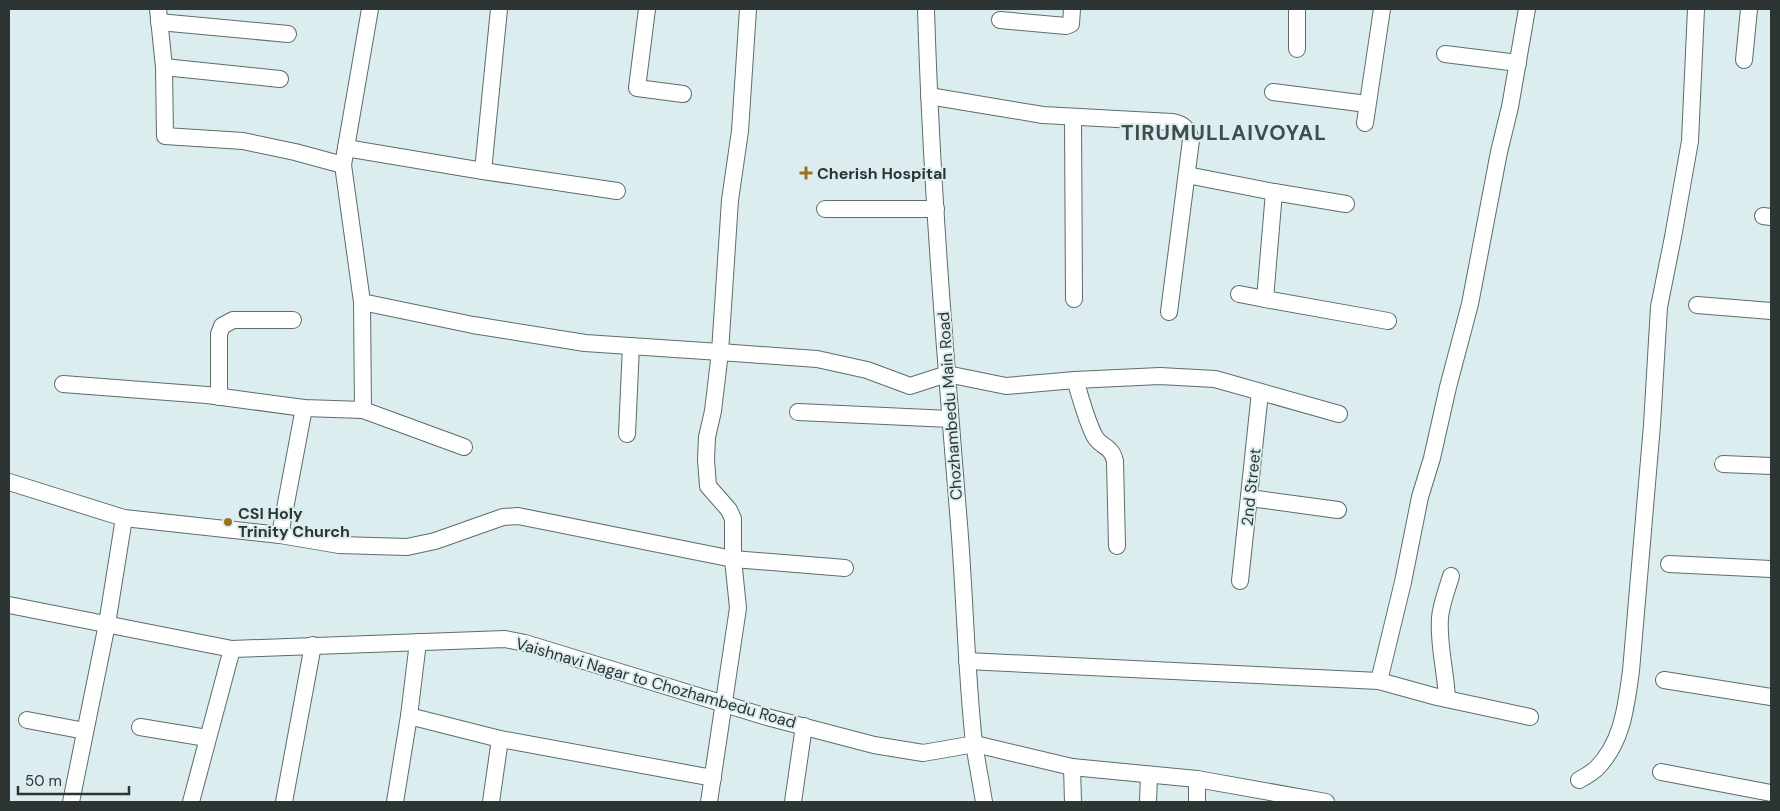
<svg xmlns="http://www.w3.org/2000/svg" width="1780" height="811" font-family="'DM Sans',sans-serif">
<style>
.lines{fill:none;stroke-linecap:round;stroke-linejoin:round}
.minor-casing{stroke:#5d6c6d;stroke-width:18}
.minor{stroke:#fff;stroke-width:16}
.poi-dot{fill:#9f7123;stroke:#dcedef;stroke-width:2}
.labels{text-anchor:middle;dominant-baseline:central;stroke-width:4;stroke-linejoin:round;paint-order:stroke}
.poi-label{font-size:16px;font-weight:bold;fill:#2d3434;stroke:#dcedef;text-anchor:start}
.street-label{font-size:16px;fill:#2d3434;stroke:#dcedef}
.district-label{font-size:21px;font-weight:bold;letter-spacing:1px;fill:#3f4d4e;stroke:#dcedef}
</style>
<rect width="100%" height="100%" fill="#dcedef"/>
<g class="lines">
<defs>
<g id="minor">
<polyline points="158,9 164,67 165,136 243,141 295,152 343,165"/>
<polyline points="370,9 343,165 362,302 473,325 585,343 720,352 730,200 740,131 748,9"/>
<polyline points="647,9 637,88 683,94"/>
<path d="M926 9C931 181 945 352 959 524 965 597 966 670 974 743 977 763 981 783 984 802"/>
<polyline points="1000,20 1066,26 1071,24 1072,9"/>
<polyline points="159,22 288,34"/>
<polyline points="1297,49 1297,9"/>
<polyline points="1445,54 1518,63"/>
<polyline points="1744,60 1749,9"/>
<polyline points="164,67 280,79"/>
<polyline points="1273,92 1367,104"/>
<path d="M929 96 1043 115 1172 122C1184 124 1188 129 1191 140L1169 312"/>
<polyline points="1073,118 1074,299"/>
<polyline points="1365,123 1382,9"/>
<polyline points="346,148 483,171 617,191"/>
<polyline points="483,171 499,9"/>
<polyline points="1187,175 1274,192 1346,204"/>
<polyline points="1274,192 1265,299 1388,321"/>
<polyline points="825,209 936,209"/>
<polyline points="1763,216 1771,217"/>
<polyline points="1239,294 1265,299"/>
<polyline points="1697,305 1771,311"/>
<path d="M1075 380C1081 398 1086 420 1095 437 1102 448 1111 445 1115 461L1117 546"/>
<polyline points="63,384 207,395 304,408 363,410 362,302"/>
<polyline points="219,397 219,334 222,326 233,320 293,320"/>
<polyline points="363,410 464,447"/>
<polyline points="798,412 950,419"/>
<polyline points="627,434 631,346"/>
<polyline points="1723,464 1771,466"/>
<polyline points="9,482 124,518 280,535 339,545 407,547 435,541 503,517 518,516 733,559 845,568"/>
<polyline points="1250,498 1338,510"/>
<polyline points="280,535 304,408"/>
<polyline points="1669,564 1771,569"/>
<polyline points="1240,581 1260,392"/>
<polyline points="9,605 232,649 505,639 525,643 767,717 874,745 923,753 975,744 1072,767 1197,779 1326,802"/>
<polyline points="967,661 1379,681 1437,697 1530,717"/>
<polyline points="1664,680 1771,697"/>
<polyline points="1379,681 1403,582 1420,497 1432,458 1448,387 1470,304 1499,152 1510,107 1527,9"/>
<path d="M1447 699C1446 672 1438 645 1440 618 1441 604 1447 590 1451 576"/>
<polyline points="409,716 500,739 713,778"/>
<polyline points="27,720 85,731"/>
<polyline points="140,727 207,738"/>
<polyline points="1072,767 1073,802"/>
<polyline points="1661,772 1771,793"/>
<polyline points="1197,779 1197,802"/>
<path d="M1579 780C1585 777 1591 773 1596 769 1623 742 1626 706 1631 671L1652 425 1659 307 1673 237 1690 141 1696 9"/>
<polyline points="71,802 107,624 124,518"/>
<polyline points="191,802 232,649"/>
<polyline points="284,802 313,645"/>
<polyline points="395,802 409,716 418,642"/>
<polyline points="491,802 500,739"/>
<polyline points="709,802 738,608 733,559 733,519 729,510 708,486 706,460 707,437 713,411 720,352 817,359 867,370 910,386 947,374 1006,386 1075,380 1160,376 1215,379 1339,414"/>
<polyline points="793,802 804,726"/>
<polyline points="1148,802 1149,775"/>
</g>
</defs>
<use href="#minor" class="minor-casing"/>
<use href="#minor" class="minor"/>
</g>
<g class="poi-dot">
<path d="M803.5 165.5h5v5h5v5h-5v5h-5v-5h-5v-5h5z"/>
<circle cx="228" cy="522" r="5"/>
</g>
<g class="labels">
<g class="poi-label">
<text x="817" y="173">Cherish Hospital</text>
<text x="238" y="513">CSI Holy<tspan x="238" dy="18">Trinity Church</tspan></text>
</g>
<g class="street-label">
<text transform="translate(950 406) rotate(-94)">Chozhambedu Main Road</text>
<text transform="translate(1251 487) rotate(-84)">2nd Street</text>
<text transform="translate(656 683) rotate(16)">Vaishnavi Nagar to Chozhambedu Road</text>
</g>
<g class="district-label">
<text x="1224" y="133">TIRUMULLAIVOYAL</text>
</g>
</g>
<rect width="1780" height="811" fill="none" stroke="#2d3434" stroke-width="20"/>
<path d="M18 786v8h111v-8" fill="none" stroke="#2d3434" stroke-width="2.5"/>
<text x="25" y="786" font-size="15" fill="#2d3434" stroke="#dcedef" stroke-width="4" paint-order="stroke">50 m</text>
</svg>
